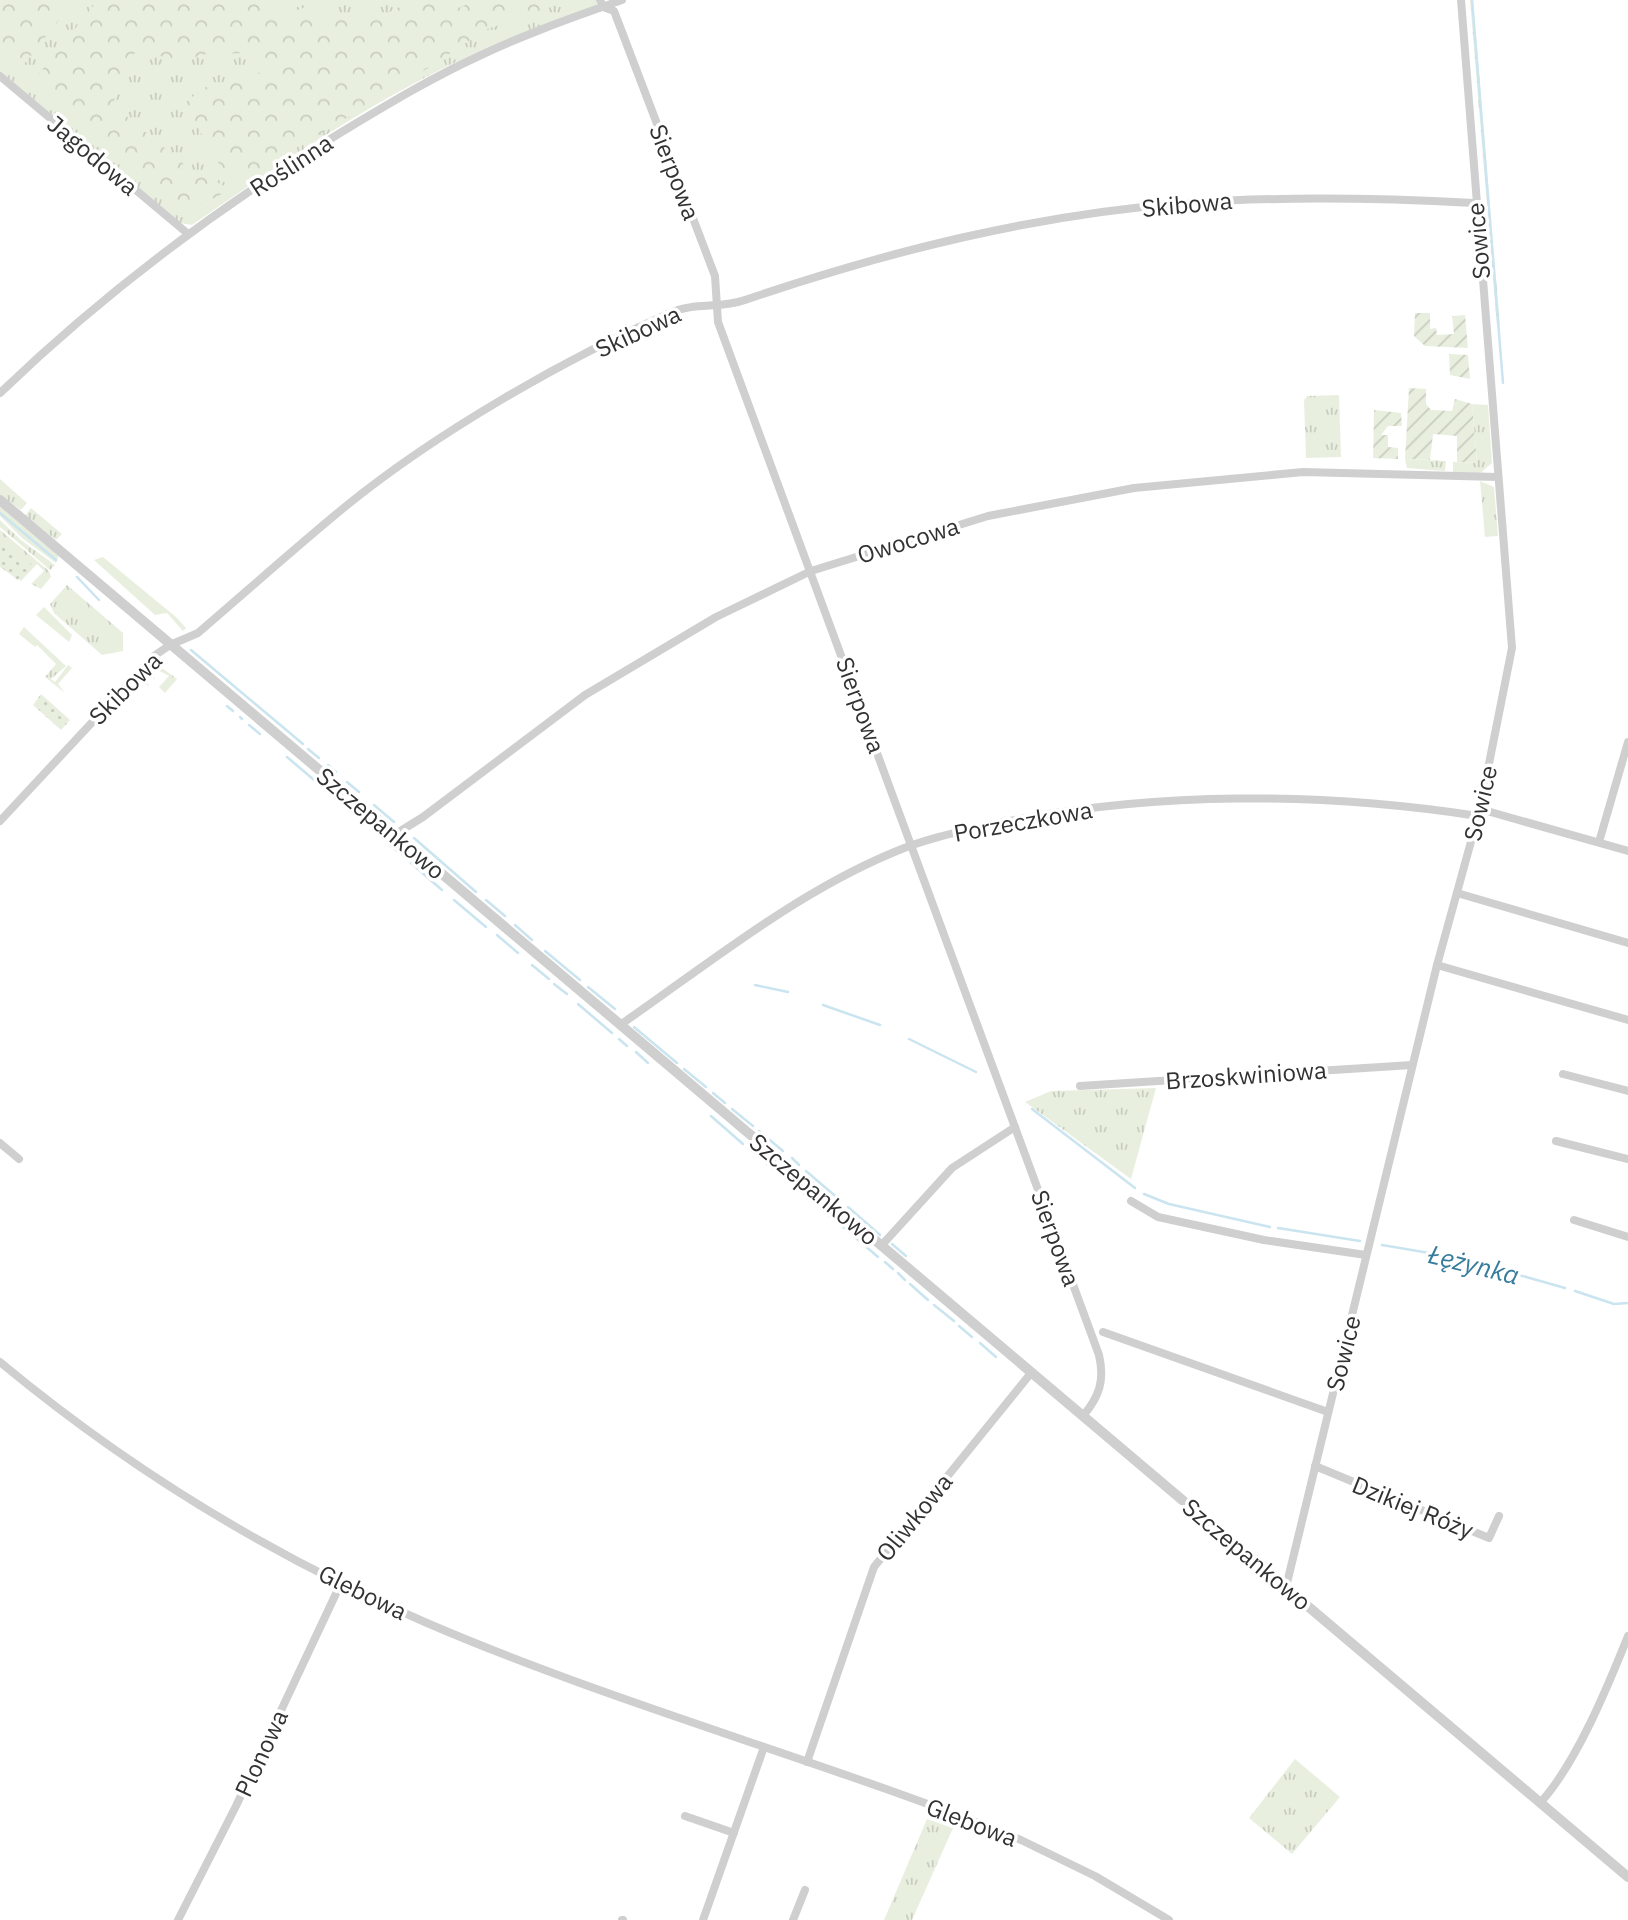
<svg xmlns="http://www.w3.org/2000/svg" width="1628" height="1920" font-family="'IBM Plex Sans',sans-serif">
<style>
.grass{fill:url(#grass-tufts)}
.forest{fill:url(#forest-crowns)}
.wetland{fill:url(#wetland-marsh)}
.park{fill:url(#park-dots)}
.garden{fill:url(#garden-furrows)}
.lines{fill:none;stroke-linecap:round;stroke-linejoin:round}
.stream{stroke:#cae4f0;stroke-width:2.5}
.minor{stroke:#cfcfcf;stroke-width:8}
.tertiary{stroke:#cfcfcf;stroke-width:10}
.labels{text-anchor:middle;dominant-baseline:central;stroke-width:7;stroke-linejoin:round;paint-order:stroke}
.street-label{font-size:24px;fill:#323232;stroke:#fff}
.water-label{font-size:26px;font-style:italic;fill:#377c9c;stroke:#fff}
</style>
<defs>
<pattern id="grass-tufts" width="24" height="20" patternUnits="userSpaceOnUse" patternTransform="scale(1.75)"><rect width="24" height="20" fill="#e9efdf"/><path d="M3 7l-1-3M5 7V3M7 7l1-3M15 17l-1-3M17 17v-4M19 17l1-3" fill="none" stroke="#c8cdc0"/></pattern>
<pattern id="forest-crowns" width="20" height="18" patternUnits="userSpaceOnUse" patternTransform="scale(1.75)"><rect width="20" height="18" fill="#e9efdf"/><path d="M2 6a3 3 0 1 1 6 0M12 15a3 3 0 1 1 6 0" fill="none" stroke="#c8cdc0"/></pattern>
<pattern id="wetland-marsh" width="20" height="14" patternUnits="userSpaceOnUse" patternTransform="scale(1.75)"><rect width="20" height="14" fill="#e9efdf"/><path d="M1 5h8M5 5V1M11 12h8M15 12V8" fill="none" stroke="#c8cdc0"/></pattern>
<pattern id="park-dots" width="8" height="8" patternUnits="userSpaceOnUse" patternTransform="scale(1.75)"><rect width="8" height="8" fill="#e9efdf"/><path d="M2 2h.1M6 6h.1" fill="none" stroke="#c8cdc0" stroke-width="1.8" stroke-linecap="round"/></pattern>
<pattern id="garden-furrows" width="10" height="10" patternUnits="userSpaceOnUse" patternTransform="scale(1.75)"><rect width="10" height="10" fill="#e9efdf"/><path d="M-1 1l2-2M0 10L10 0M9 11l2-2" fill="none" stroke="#c8cdc0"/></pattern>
</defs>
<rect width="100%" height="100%" fill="#fff"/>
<g class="grass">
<path d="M0 0H596L597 5C558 20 517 34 478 52 377 97 283 162 192 225L180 223 0 71Z"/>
<polygon points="1339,395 1341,457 1306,458 1304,400 1308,396"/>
<polygon points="1472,404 1488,405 1492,463 1479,474 1453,472 1453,462 1477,463"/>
<polygon points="1405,459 1446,461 1445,471 1407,468"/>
<polygon points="0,479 27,503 21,510 0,495"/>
<polygon points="1480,481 1494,487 1498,536 1485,537"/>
<polygon points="0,506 59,555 56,563 22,538 0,516"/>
<polygon points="31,508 62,534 56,540 25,516"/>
<polygon points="0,520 21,540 55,565 50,570 0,527"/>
<polygon points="0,530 49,571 51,577 41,589 31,584 44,571 37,564 21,581 0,567"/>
<polygon points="103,557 176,617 186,628 183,631 167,613 155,615 94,560"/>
<polygon points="67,585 123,633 123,651 102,655 54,613 50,604"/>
<polygon points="44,607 72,635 69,642 36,615"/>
<polygon points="24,627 66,666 51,679 55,682 68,665 72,668 58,684 65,693 45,677 56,664 37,645 35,647 19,634"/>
<polygon points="158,665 177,679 165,693 159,687 169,676 156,669 152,674 155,680 150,676 146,680 149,686 143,683 111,713"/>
<polygon points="1156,1088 1131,1179 1025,1102 1051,1091"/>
<polygon points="1295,1759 1340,1797 1292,1854 1249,1818"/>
<polygon points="927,1819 953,1828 912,1920 884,1920"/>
</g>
<g class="forest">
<polygon points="0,0 75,0 20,69 0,52"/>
<polygon points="98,0 152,0 168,11 177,0 234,0 240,6 267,0 274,18 309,6 331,17 378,18 413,0 456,0 459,8 476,0 572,0 487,29 399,87 245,178 226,176 184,104 203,88 269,70 262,53 206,54 171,64 163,57 142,48 126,60 113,105 191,170 231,189 186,213 38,85 37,76"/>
</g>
<polygon class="wetland" points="1470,0 1473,0 1500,326 1497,326"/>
<g class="park">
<polygon points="0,537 33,566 17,580 0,565"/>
<polygon points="41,694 70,720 61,730 33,705"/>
</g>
<g class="garden">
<polygon points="1415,313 1430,313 1430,329 1436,328 1437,335 1454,334 1452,316 1465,315 1468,348 1425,346 1414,336"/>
<polygon points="1449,354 1468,355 1470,379 1450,375"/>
<polygon points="1409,388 1426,389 1426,404 1431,410 1452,411 1455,399 1472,404 1477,463 1457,462 1457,436 1433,434 1430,460 1405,459"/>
<polygon points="1374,410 1401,413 1402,426 1388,426 1381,435 1388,435 1388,447 1398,448 1398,459 1373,458"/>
</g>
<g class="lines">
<g class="stream">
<polyline points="1472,0 1503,383"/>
<polyline points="0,513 56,560"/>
<polyline points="77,577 99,600"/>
<polyline points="191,650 303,744"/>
<polyline points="227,706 233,711"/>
<polyline points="240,717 242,719"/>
<polyline points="249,725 260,734"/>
<polyline points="308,749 319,758"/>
<polyline points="287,757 320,785"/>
<polyline points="328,765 336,772"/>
<polyline points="347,782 359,792"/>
<polyline points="332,796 340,802"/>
<polyline points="374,805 394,822"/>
<polyline points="348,809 351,811"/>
<polyline points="414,838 476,892"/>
<polyline points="390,845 406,858"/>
<polyline points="411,863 442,890"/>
<polyline points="454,900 486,927"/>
<polyline points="486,900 505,916"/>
<polyline points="515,925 532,940"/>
<polyline points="497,935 518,953"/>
<polyline points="545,951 580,980"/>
<polyline points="532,965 549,979"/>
<polyline points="554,984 567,994"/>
<polyline points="755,985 788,992"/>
<polyline points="588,987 615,1009"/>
<polyline points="578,1004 612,1033"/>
<polyline points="823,1005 880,1025"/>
<polyline points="634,1027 677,1063"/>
<polyline points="619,1039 627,1046"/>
<polyline points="909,1039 976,1072"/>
<polyline points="636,1052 648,1063"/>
<polyline points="684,1069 706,1087"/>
<polyline points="713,1093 725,1103"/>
<polyline points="732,1109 753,1126"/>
<polyline points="1032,1109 1135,1188"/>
<polyline points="711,1116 743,1144"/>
<polyline points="759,1131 783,1151"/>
<polyline points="758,1156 773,1169"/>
<polyline points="792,1158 799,1165"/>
<polyline points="806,1171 841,1201"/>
<polyline points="781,1175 799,1190"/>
<polyline points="804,1194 820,1207"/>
<polyline points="1144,1194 1169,1204 1270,1227"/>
<polyline points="848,1207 880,1235"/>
<polyline points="826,1213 834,1219"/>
<polyline points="839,1224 851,1233"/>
<polyline points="1278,1228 1360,1241"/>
<polyline points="856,1238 878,1257"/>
<polyline points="892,1244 906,1256"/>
<polyline points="1382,1245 1459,1258 1565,1288"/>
<polyline points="885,1262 893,1269"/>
<polyline points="898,1273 905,1280"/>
<polyline points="910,1284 928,1300"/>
<polyline points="1575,1291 1614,1304 1628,1303"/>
<polyline points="934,1305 954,1321"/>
<polyline points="959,1326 972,1337"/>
<polyline points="980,1343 996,1357"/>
</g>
<g class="minor">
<path d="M600 0 603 7 614 11 715 276 718 322 1099 1355C1105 1381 1099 1397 1083 1416"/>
<polyline points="0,76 187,233"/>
<path d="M0 393C104 293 217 208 340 133 385 106 431 78 479 56 525 34 574 17 622 0"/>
<polyline points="1480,809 1628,851"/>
<path d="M0 821 154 656 170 645 198 633C247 591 296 547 346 506 436 433 564 359 670 313 694 302 720 309 745 300 889 251 1036 214 1188 203 1283 196 1379 198 1474 203"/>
<polyline points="394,835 423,817 585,695 716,617 811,571 988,516 1134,488 1303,472 1498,477"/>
<polyline points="1599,842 1628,742"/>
<polyline points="1457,893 1628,943"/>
<polyline points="1437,965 1628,1020"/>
<path d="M620 1025C707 965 794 894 892 853 926 838 963 831 999 823 1155 791 1321 792 1478 816"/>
<polyline points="1563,1074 1628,1091"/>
<polyline points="1080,1086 1412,1065"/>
<polyline points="1556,1141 1628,1159"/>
<polyline points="0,1143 19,1159"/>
<polyline points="1131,1201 1158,1217 1264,1240 1366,1255"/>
<polyline points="1574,1220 1628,1237"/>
<polyline points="881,1246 952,1168 1015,1127"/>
<polyline points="1103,1332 1328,1412"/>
<path d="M0 1362C129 1469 273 1557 427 1623 620 1706 826 1761 1021 1840L1095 1876 1169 1920"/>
<polyline points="1315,1466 1489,1538 1499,1516"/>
<polyline points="1286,1587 1437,965 1480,809 1512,648 1461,0"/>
<polyline points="807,1762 874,1567 1031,1373"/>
<path d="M1540 1803C1576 1764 1608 1686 1628 1636"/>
<polyline points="685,1816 734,1833"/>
<polyline points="178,1920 236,1806 341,1583"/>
<polyline points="622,1920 623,1920"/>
<polyline points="703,1920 764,1747"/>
<polyline points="793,1920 805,1890"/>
</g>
<polyline class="tertiary" points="0,500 1628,1877"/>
</g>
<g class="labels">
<g class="street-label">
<text transform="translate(93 155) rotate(40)">Jagodowa</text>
<text transform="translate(291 165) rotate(-33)">Roślinna</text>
<text transform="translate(675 172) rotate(69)">Sierpowa</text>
<text transform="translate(1187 204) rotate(-5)">Skibowa</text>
<text transform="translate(1478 241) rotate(-95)">Sowice</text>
<text transform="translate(638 331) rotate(-25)">Skibowa</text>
<text transform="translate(908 540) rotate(-17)">Owocowa</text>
<text transform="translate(125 688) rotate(-45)">Skibowa</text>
<text transform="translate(861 705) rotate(70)">Sierpowa</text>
<text transform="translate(1480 803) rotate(-77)">Sowice</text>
<text transform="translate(1023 821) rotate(-10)">Porzeczkowa</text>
<text transform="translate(381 823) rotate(40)">Szczepankowo</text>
<text transform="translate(1246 1075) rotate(-4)">Brzoskwiniowa</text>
<text transform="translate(814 1189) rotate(40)">Szczepankowo</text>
<text transform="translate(1056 1238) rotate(70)">Sierpowa</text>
<text transform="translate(1343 1353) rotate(-76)">Sowice</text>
<text transform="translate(1413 1507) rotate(22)">Dzikiej Róży</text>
<text transform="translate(914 1517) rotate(-51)">Oliwkowa</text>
<text transform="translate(1247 1554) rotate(40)">Szczepankowo</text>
<text transform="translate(363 1592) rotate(26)">Glebowa</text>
<text transform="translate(261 1753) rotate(-65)">Plonowa</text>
<text transform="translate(972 1822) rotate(21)">Glebowa</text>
</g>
<g class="water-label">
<text transform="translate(1474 1264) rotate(14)">Łężynka</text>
</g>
</g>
</svg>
